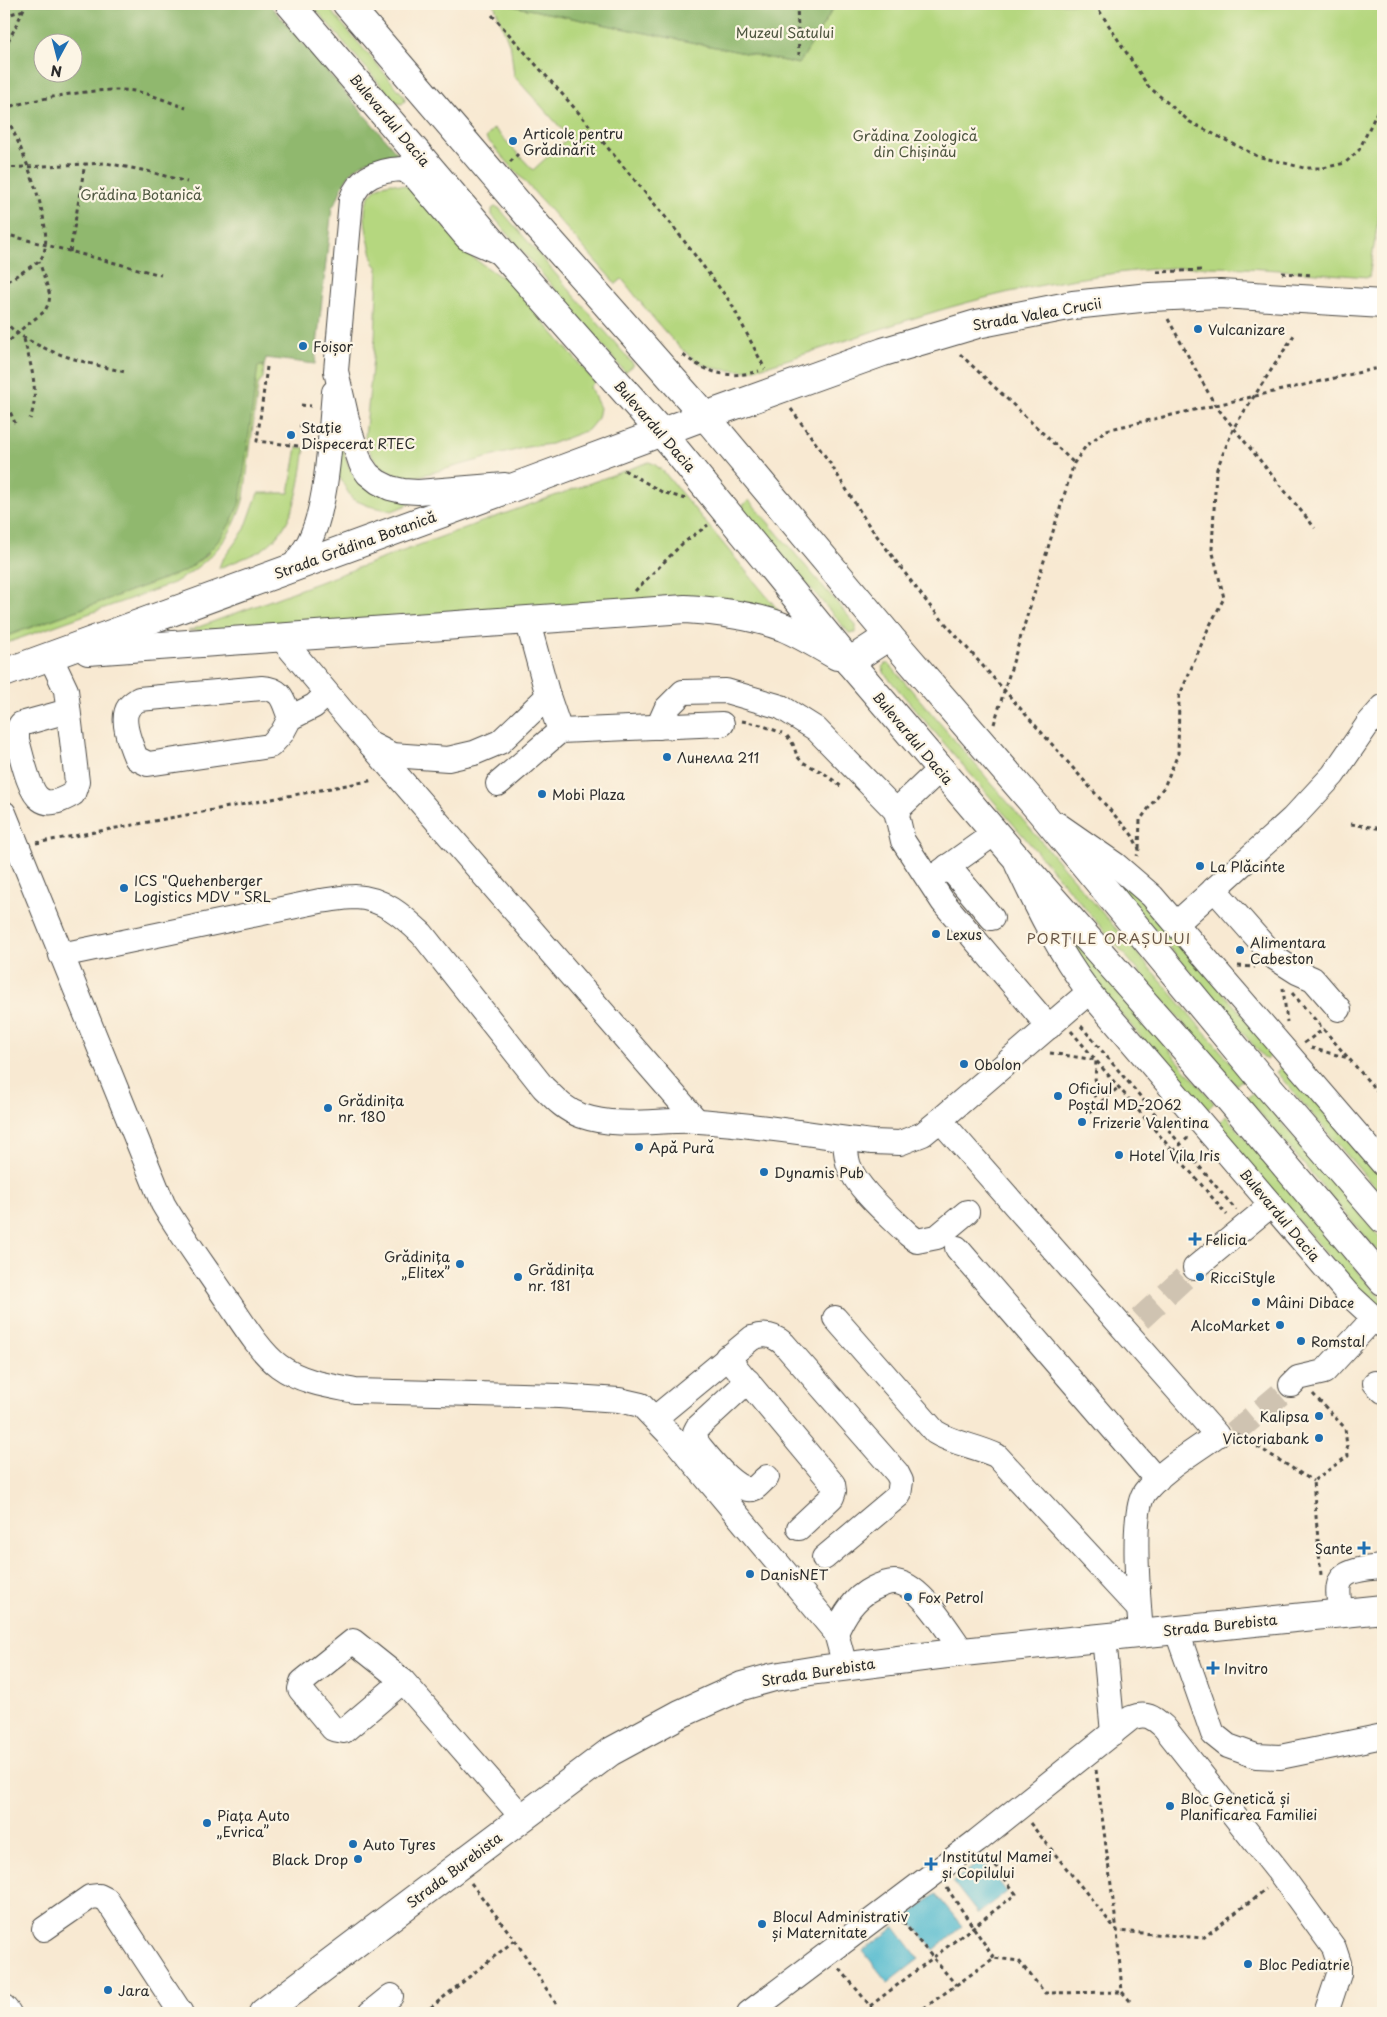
<svg xmlns="http://www.w3.org/2000/svg" width="1387" height="2017" font-family="'Playpen Sans',sans-serif">
<style>
.green{fill:#b5d77f;stroke:#708155}
.forest{fill:#90b86e;stroke:#5e724c;fill-rule:evenodd}
.water{fill:#51bacf;stroke:#3e727d}
.lines{fill:none;stroke-linecap:round;stroke-linejoin:round}
.minor-tunnel{stroke:#cfc3b1;stroke-width:24;stroke-dasharray:24 12;stroke-linecap:butt}
.minor-casing{stroke:#4a4844;stroke-width:26}
.major-casing{stroke:#4a4844;stroke-width:30}
.path{stroke:#4a4844;stroke-width:3;stroke-dasharray:4 4;stroke-linecap:butt}
.minor{stroke:#fff;stroke-width:24}
.major{stroke:#fff;stroke-width:28}
.poi-dot{fill:#1f6fb2;stroke:#fcf5e5;stroke-width:2}
.labels{text-anchor:middle;dominant-baseline:central;stroke-width:4.5;stroke-linejoin:round;paint-order:stroke}
.park-label{font-size:14px;fill:#4e5640;stroke:#fcf5e5}
.street-label{font-size:14px;fill:#2b2b2b;stroke:#fcf5e5}
.poi-label{font-size:14px;fill:#2b2b2b;stroke:#fcf5e5;text-anchor:start}
.neighbourhood-label{font-size:15px;letter-spacing:1px;fill:#6b5949;stroke:#fcf5e5}
</style>
<rect width="100%" height="100%" fill="#fcf5e5"/>
<filter id="ink" filterUnits="userSpaceOnUse"><feTurbulence type="fractalNoise" baseFrequency=".02" numOctaves="2"/><feDisplacementMap in="SourceGraphic" scale="10" xChannelSelector="R" yChannelSelector="G"/><feConvolveMatrix kernelMatrix="1 2 1 2 8 2 1 2 1" color-interpolation-filters="sRGB"/></filter>
<filter id="wash" filterUnits="userSpaceOnUse"><feTurbulence type="fractalNoise" baseFrequency=".0096" numOctaves="4" result="noise"/><feDisplacementMap in="SourceGraphic" scale="20" xChannelSelector="R" yChannelSelector="G"/><feGaussianBlur stdDeviation="1.12" result="paint"/><feColorMatrix in="noise" values="0 0 0 0 0 0 0 0 0 0 0 0 0 0 0 0 0 1.4 0 .05"/><feComposite in="paint" operator="in"/></filter>
<g filter="url(#wash)">
<rect width="100%" height="100%" fill="#f8e9d2"/>
<g class="green">
<polygon points="311,4 325,4 404,96 405,101 402,104 396,103"/>
<path d="M494 4H503L799 64 836 4H1383V190L1369 277C1298 272 1226 263 1154 269 1077 276 998 292 924 315 865 333 807 355 748 371 733 370 715 371 702 364 677 352 640 301 622 279L616 284 486 138 494 128 533 170 569 137 514 76 511 49Z"/>
<path d="M392 183 409 187 415 192 469 255 501 277 504 276 595 382 590 387 600 408 598 418 588 430 551 444 527 447 416 477C392 480 369 462 365 437L375 338 378 268 374 263C368 235 350 189 392 183Z"/>
<polygon points="495,207 499,208 634,365 625,372 492,215 492,209"/>
<path d="M258 366H264L263 378 258 385 244 497C233 539 210 561 174 583L4 644V637L185 571 208 554Z"/>
<polygon points="341,444 350,469 358,480 412,503 392,511 369,506 352,499 337,473"/>
<path d="M297 447 305 448C299 487 296 530 258 552 245 558 232 563 219 568L221 562 245 529 258 493H289Z"/>
<polygon points="649,462 654,464 663,471 779,611 188,631 473,525"/>
<polygon points="749,500 856,625 856,633 849,633 741,507"/>
<polygon points="886,663 890,665 1244,1078 1236,1085 885,674 882,667"/>
<polygon points="1117,881 1135,894 1275,1051 1266,1060 1121,891 1116,882"/>
<polygon points="1065,933 1069,933 1214,1103 1205,1112 1095,983 1065,935"/>
<polygon points="1286,1064 1383,1178 1383,1197 1276,1072"/>
<polygon points="1255,1091 1383,1241 1383,1257 1247,1098"/>
<polygon points="1226,1116 1383,1301 1383,1309 1351,1282 1216,1125"/>
</g>
<g class="forest">
<path d="M4 4H269L398 154C376 156 355 162 344 183 339 192 339 200 332 207L315 364 266 358 264 366H258L240 502C229 532 211 553 185 571L4 637ZM42 42H72V72H42Z"/>
<polygon points="503,4 836,4 799,64"/>
</g>
<g class="water">
<polygon points="982,1860 1007,1892 978,1914 953,1882"/>
<polygon points="936,1894 962,1926 934,1950 907,1917"/>
<polygon points="895,1927 919,1959 888,1983 863,1951"/>
</g>
</g>
<g filter="url(#ink)">
<g class="lines">
<g class="minor-tunnel">
<polyline points="1140,1319 1195,1268"/>
<polyline points="1234,1433 1291,1385"/>
</g>
<defs>
<g id="minor">
<path d="M503 254 467 238 416 178 403 169C380 170 359 176 351 200L336 371 349 428 361 464 368 474 378 482 390 488 403 491 418 492 505 485"/>
<path d="M292 568C298 559 304 551 309 542 328 505 330 435 334 392"/>
<polyline points="527,619 548,696 560,731"/>
<polyline points="281,638 370,744 392,755 448,759 474,753 500,742 548,696"/>
<path d="M50 656 66 690 77 782 73 794C64 799 50 807 40 799 29 792 21 753 17 740V731L21 724 68 711"/>
<path d="M290 718C283 701 283 689 262 688L139 699C136 701 131 704 129 707 120 719 131 746 136 758L148 764 270 746 282 733 290 718 314 706 327 694"/>
<polyline points="658,727 666,709 683,692 726,691 781,707 816,729 896,811 940,769"/>
<polyline points="370,744 697,1121"/>
<polyline points="498,784 560,731 722,724"/>
<polyline points="896,811 903,841 943,902 1049,1027"/>
<path d="M4 813 163 1204C183 1238 207 1270 229 1303 242 1322 260 1352 279 1366 301 1382 329 1386 355 1391L559 1396 619 1400 641 1405 673 1438 836 1633 845 1666"/>
<polyline points="1057,824 1116,865 1152,896 1383,1164"/>
<path d="M1017 865C1038 910 1059 952 1089 992L1347 1293 1383 1326"/>
<polyline points="948,866 992,918"/>
<polyline points="929,880 995,833"/>
<polyline points="1214,889 1275,958 1297,972 1313,979 1339,1009"/>
<polyline points="1177,923 1292,819 1333,775 1368,724 1383,707"/>
<path d="M61 955 320 901C331 900 343 897 355 897 383 898 403 916 422 934L543 1087C555 1099 565 1110 582 1116 620 1129 660 1119 699 1121 757 1125 815 1135 872 1142L900 1143 923 1134 940 1120 1089 992"/>
<path d="M940 1120 1217 1435C1194 1452 1162 1470 1145 1492 1130 1511 1139 1607 1141 1633"/>
<path d="M844 1139C846 1147 846 1158 849 1166 858 1190 890 1216 909 1235L917 1241 937 1237 967 1212"/>
<polyline points="957,1248 1157,1480"/>
<polyline points="1195,1268 1271,1205"/>
<path d="M835 1318 935 1432C954 1444 977 1446 997 1456L1139 1609"/>
<polyline points="727,1357 833,1484 834,1491 832,1497 799,1528"/>
<path d="M748 1381 697 1428 695 1432 697 1443C707 1455 738 1497 755 1488 759 1485 763 1480 767 1477"/>
<polyline points="1375,1383 1383,1391"/>
<polyline points="1291,1385 1298,1378 1324,1372 1374,1318"/>
<path d="M655 1418 752 1338C765 1333 774 1335 784 1344L897 1473 901 1481 899 1495 824 1558"/>
<path d="M1341 1613C1340 1604 1336 1591 1340 1582 1345 1569 1372 1568 1383 1567"/>
<polyline points="1176,1629 1213,1734 1228,1746 1256,1756 1280,1757 1383,1736"/>
<path d="M836 1633C844 1615 854 1598 872 1589 878 1586 886 1582 894 1582 920 1582 948 1632 963 1652"/>
<polyline points="1104,1637 1113,1733"/>
<polyline points="403,1681 344,1731 333,1729 300,1689 302,1682 353,1641 403,1681 523,1818"/>
<polyline points="44,1929 90,1897 99,1896 107,1900 181,2013"/>
<polyline points="4,2007 9,2013"/>
<polyline points="370,2013 391,1996"/>
<path d="M749 2013 977 1841 1131 1718C1146 1712 1153 1717 1164 1727L1282 1876 1334 1948 1339 1963V1974L1326 2013"/>
</g>
<g id="major">
<polyline points="290,4 504,255 661,432 849,662 1013,854 1230,1100 1383,1281"/>
<polyline points="347,4 539,228 705,416 889,636 1041,812 1259,1076 1383,1219"/>
<path d="M88 651 685 609C718 611 752 615 783 627 802 635 820 646 837 656"/>
<polyline points="849,662 889,636"/>
<polyline points="4,673 525,483 705,416 883,352 977,324 1073,305 1150,297 1220,294 1383,304"/>
<polyline points="263,2013 610,1752 680,1714 742,1686 774,1677 817,1670 963,1652 1383,1609"/>
</g>
</defs>
<use href="#minor" class="minor-casing"/>
<use href="#major" class="major-casing"/>
<g class="path">
<polyline points="797,4 799,55"/>
<polyline points="1095,4 1148,86 1190,122 1257,156 1304,168 1323,168 1345,163 1359,150 1378,110"/>
<polyline points="492,15 578,112 672,225 731,303 765,369"/>
<polyline points="4,16 24,10"/>
<polyline points="4,48 14,30 26,4"/>
<path d="M4 108C36 99 102 86 134 91 151 94 169 102 186 108"/>
<path d="M4 111C18 140 58 229 42 257 37 265 13 277 4 283"/>
<polyline points="510,162 518,154"/>
<polyline points="4,168 106,163 147,171 187,182"/>
<polyline points="4,234 161,275"/>
<polyline points="70,252 85,163"/>
<polyline points="1157,272 1203,270"/>
<polyline points="1282,273 1313,275"/>
<polyline points="1168,319 1215,405 1315,528"/>
<path d="M4 321C10 327 17 334 25 338 54 356 92 364 125 372"/>
<path d="M24 339C31 366 40 392 30 419"/>
<polyline points="4,346 23,328 45,311 49,302 50,295 39,261"/>
<polyline points="960,354 1074,463"/>
<path d="M683 355C709 374 728 379 759 371"/>
<polyline points="267,367 257,441 306,447"/>
<polyline points="4,398 15,423"/>
<polyline points="301,405 311,406"/>
<polyline points="791,409 828,460 868,524 929,605 1132,835 1139,849 1137,856"/>
<polyline points="299,426 309,427"/>
<polyline points="624,470 662,492 686,499"/>
<polyline points="635,591 683,543 708,525"/>
<polyline points="742,721 761,725 782,733"/>
<polyline points="994,724 1074,463 1086,446 1106,430 1383,367"/>
<polyline points="787,736 793,744 797,756 802,762 824,773 843,788"/>
<polyline points="1351,824 1383,829"/>
<polyline points="36,843 374,780"/>
<polyline points="1139,848 1140,820 1164,787 1178,754 1179,697 1208,629 1224,598 1212,549 1216,471 1234,427 1296,332"/>
<polyline points="1238,966 1255,967"/>
<polyline points="1283,988 1287,1022"/>
<polyline points="1292,993 1383,1098"/>
<polyline points="1081,1026 1236,1210"/>
<polyline points="1071,1031 1227,1215"/>
<polyline points="1304,1043 1324,1029"/>
<polyline points="1311,1048 1348,1058"/>
<polyline points="1050,1053 1096,1060 1094,1108"/>
<polyline points="1136,1107 1141,1103"/>
<polyline points="1089,1112 1119,1087"/>
<polyline points="1173,1151 1189,1137"/>
<polyline points="1313,1394 1345,1428 1348,1456 1313,1481 1321,1575"/>
<polyline points="1237,1434 1313,1481"/>
<polyline points="1096,1770 1117,1931 1203,1938 1266,1889"/>
<polyline points="1030,1823 1117,1931 1122,1992 1130,2001"/>
<polyline points="471,1883 515,1940 562,2013"/>
<polyline points="947,1888 994,1958"/>
<polyline points="903,1922 956,1985"/>
<polyline points="840,1969 876,2013"/>
<polyline points="870,2006 1016,1894 989,1857"/>
<polyline points="424,2013 515,1940"/>
<polyline points="917,2013 994,1958 1019,1961 1045,1993 1122,1992"/>
</g>
<use href="#minor" class="minor"/>
<use href="#major" class="major"/>
</g>
</g>
<g class="poi-dot">
<circle cx="513" cy="141" r="5"/>
<circle cx="1198" cy="329" r="5"/>
<circle cx="303" cy="346" r="5"/>
<circle cx="291" cy="435" r="5"/>
<circle cx="667" cy="757" r="5"/>
<circle cx="542" cy="794" r="5"/>
<circle cx="1200" cy="866" r="5"/>
<circle cx="124" cy="888" r="5"/>
<circle cx="936" cy="934" r="5"/>
<circle cx="1240" cy="950" r="5"/>
<circle cx="964" cy="1064" r="5"/>
<circle cx="1058" cy="1096" r="5"/>
<circle cx="328" cy="1108" r="5"/>
<circle cx="1082" cy="1122" r="5"/>
<circle cx="639" cy="1147" r="5"/>
<circle cx="1119" cy="1155" r="5"/>
<circle cx="764" cy="1172" r="5"/>
<path d="M1192.5 1231.5h5v5h5v5h-5v5h-5v-5h-5v-5h5z"/>
<circle cx="460" cy="1264" r="5"/>
<circle cx="518" cy="1277" r="5"/>
<circle cx="1200" cy="1277" r="5"/>
<circle cx="1256" cy="1302" r="5"/>
<circle cx="1280" cy="1325" r="5"/>
<circle cx="1301" cy="1341" r="5"/>
<circle cx="1319" cy="1416" r="5"/>
<circle cx="1319" cy="1438" r="5"/>
<path d="M1361.5 1540.5h5v5h5v5h-5v5h-5v-5h-5v-5h5z"/>
<circle cx="750" cy="1574" r="5"/>
<circle cx="908" cy="1597" r="5"/>
<path d="M1210.5 1660.5h5v5h5v5h-5v5h-5v-5h-5v-5h5z"/>
<circle cx="1170" cy="1806" r="5"/>
<circle cx="207" cy="1823" r="5"/>
<circle cx="353" cy="1844" r="5"/>
<circle cx="358" cy="1859" r="5"/>
<path d="M928.5 1856.5h5v5h5v5h-5v5h-5v-5h-5v-5h5z"/>
<circle cx="762" cy="1924" r="5"/>
<circle cx="1248" cy="1964" r="5"/>
<circle cx="108" cy="1990" r="5"/>
</g>
<g class="labels">
<g class="park-label">
<text x="785" y="32">Muzeul Satului</text>
<text x="915" y="135">Grădina Zoologică<tspan x="915" dy="16">din Chișinău</tspan></text>
<text x="141" y="194">Grădina Botanică</text>
</g>
<g class="street-label">
<text transform="translate(390 120) rotate(50)">Bulevardul Dacia</text>
<text transform="translate(1037 314) rotate(-10)">Strada Valea Crucii</text>
<text transform="translate(655 426) rotate(49)">Bulevardul Dacia</text>
<text transform="translate(355 545) rotate(-20)">Strada Grădina Botanică</text>
<text transform="translate(913 738) rotate(50)">Bulevardul Dacia</text>
<text transform="translate(1280 1215) rotate(50)">Bulevardul Dacia</text>
<text transform="translate(1220 1625) rotate(-6)">Strada Burebista</text>
<text transform="translate(818 1672) rotate(-9)">Strada Burebista</text>
<text transform="translate(454 1870) rotate(-37)">Strada Burebista</text>
</g>
<g class="poi-label">
<text x="523" y="133">Articole pentru<tspan x="523" dy="16">Grădinărit</tspan></text>
<text x="1208" y="329">Vulcanizare</text>
<text x="313" y="346">Foișor</text>
<text x="301" y="427">Stație<tspan x="301" dy="16">Dispecerat RTEC</tspan></text>
<text x="677" y="757">Линелла 211</text>
<text x="552" y="794">Mobi Plaza</text>
<text x="1210" y="866">La Plăcinte</text>
<text x="134" y="880">ICS "Quehenberger<tspan x="134" dy="16">Logistics MDV " SRL</tspan></text>
<text x="946" y="934">Lexus</text>
<text x="1250" y="942">Alimentara<tspan x="1250" dy="16">Cabeston</tspan></text>
<text x="974" y="1064">Obolon</text>
<text x="1068" y="1088">Oficiul<tspan x="1068" dy="16">Poștal MD-2062</tspan></text>
<text x="338" y="1100">Grădinița<tspan x="338" dy="16">nr. 180</tspan></text>
<text x="1092" y="1122">Frizerie Valentina</text>
<text x="649" y="1147">Apă Pură</text>
<text x="1129" y="1155">Hotel Vila Iris</text>
<text x="774" y="1172">Dynamis Pub</text>
<text x="1205" y="1239">Felicia</text>
<text x="450" y="1256" text-anchor="end">Grădinița<tspan x="450" dy="16">„Elitex”</tspan></text>
<text x="528" y="1269">Grădinița<tspan x="528" dy="16">nr. 181</tspan></text>
<text x="1210" y="1277">RicciStyle</text>
<text x="1266" y="1302">Mâini Dibace</text>
<text x="1270" y="1325" text-anchor="end">AlcoMarket</text>
<text x="1311" y="1341">Romstal</text>
<text x="1309" y="1416" text-anchor="end">Kalipsa</text>
<text x="1309" y="1438" text-anchor="end">Victoriabank</text>
<text x="1353" y="1548" text-anchor="end">Sante</text>
<text x="760" y="1574">DanisNET</text>
<text x="918" y="1597">Fox Petrol</text>
<text x="1224" y="1668">Invitro</text>
<text x="1180" y="1798">Bloc Genetică și<tspan x="1180" dy="16">Planificarea Familiei</tspan></text>
<text x="217" y="1815">Piața Auto<tspan x="217" dy="16">„Evrica”</tspan></text>
<text x="363" y="1844">Auto Tyres</text>
<text x="942" y="1856">Institutul Mamei<tspan x="942" dy="16">și Copilului</tspan></text>
<text x="348" y="1859" text-anchor="end">Black Drop</text>
<text x="772" y="1916">Blocul Administrativ<tspan x="772" dy="16">și Maternitate</tspan></text>
<text x="1258" y="1964">Bloc Pediatrie</text>
<text x="118" y="1990">Jara</text>
</g>
<g class="neighbourhood-label">
<text x="1109" y="937">PORȚILE ORAȘULUI</text>
</g>
</g>
<rect width="1387" height="2017" fill="none" stroke="#fcf5e5" stroke-width="20"/>
<g transform="translate(58 58) rotate(187)"><circle r="24" fill="#fcf5e5" stroke="#a8a49b"/>
<path d="M0-4L9 19L0 12L-9 19Z" fill="#1f6fb2"/>
<text y="-8" font-size="14" font-weight="bold" text-anchor="middle" fill="#2b2b2b">N</text>
</g>
</svg>
